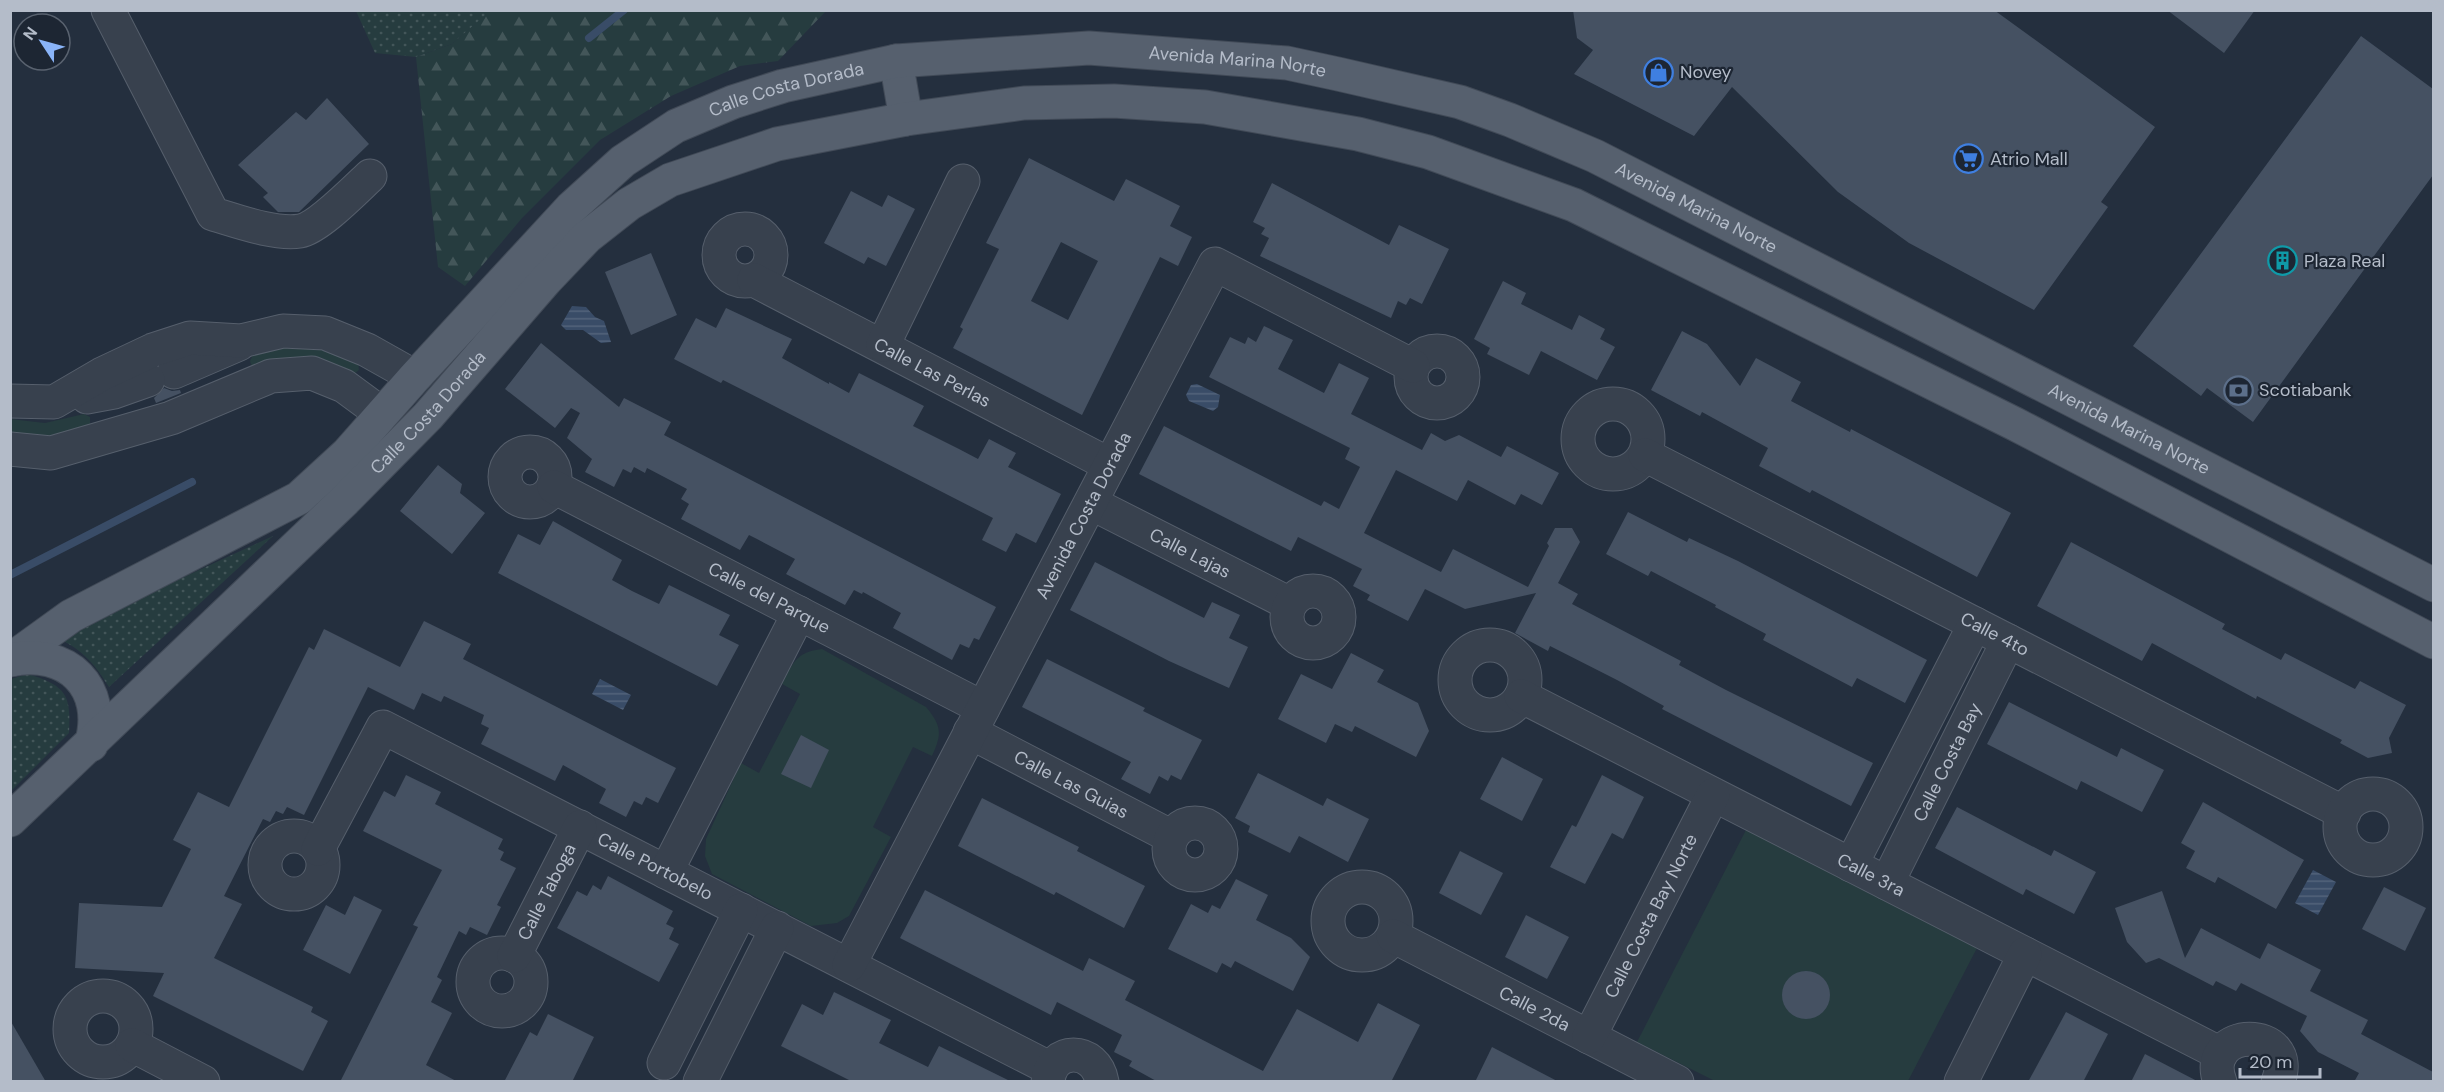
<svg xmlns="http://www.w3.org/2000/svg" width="2444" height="1092" font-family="'DM Sans',sans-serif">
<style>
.grass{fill:url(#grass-dots)}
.forest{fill:url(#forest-firs)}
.park{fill:#263c3f}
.water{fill:url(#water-rules)}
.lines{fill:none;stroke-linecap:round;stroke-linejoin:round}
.stream{stroke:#394c67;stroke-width:8}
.building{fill:#455162;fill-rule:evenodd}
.minor-casing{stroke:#565f6c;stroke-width:35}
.major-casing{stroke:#414a57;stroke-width:35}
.minor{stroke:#38414e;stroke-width:33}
.major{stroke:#56606e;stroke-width:33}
.labels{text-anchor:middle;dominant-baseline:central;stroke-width:4.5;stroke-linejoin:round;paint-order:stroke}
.street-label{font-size:18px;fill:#b4bcc9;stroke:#1d2633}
.poi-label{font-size:18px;fill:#b4bcc9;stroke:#1d2633;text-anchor:start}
</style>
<defs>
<pattern id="grass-dots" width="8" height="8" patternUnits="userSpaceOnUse" patternTransform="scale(1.5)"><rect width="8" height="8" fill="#263c3f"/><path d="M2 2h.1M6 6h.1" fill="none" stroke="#435659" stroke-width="1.8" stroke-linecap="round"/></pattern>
<pattern id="forest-firs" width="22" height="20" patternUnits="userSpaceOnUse" patternTransform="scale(1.5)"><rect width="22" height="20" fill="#263c3f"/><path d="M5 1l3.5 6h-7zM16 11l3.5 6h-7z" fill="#435659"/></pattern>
<pattern id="water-rules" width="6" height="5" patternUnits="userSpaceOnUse" patternTransform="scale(1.5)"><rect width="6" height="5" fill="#394c67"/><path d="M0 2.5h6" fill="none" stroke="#53647b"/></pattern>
</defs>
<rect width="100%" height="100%" fill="#242f3e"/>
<g class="grass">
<polygon points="356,11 491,11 452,44 416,57 375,53"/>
<path d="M273 536 109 687C96 666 84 651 61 640L171 583Z"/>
<path d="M28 674C66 686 71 694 69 733L11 791V679Z"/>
</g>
<polygon class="forest" points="491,10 826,10 826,11 778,61 740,66 671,96 600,140 522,218 465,286 438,267 416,57 452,44"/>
<g class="park">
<polygon points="297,346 327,349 358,361 359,370 354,374 253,371 250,361 254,353 273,348"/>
<polygon points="84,414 90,417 90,425 73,437 11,439 10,419 45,423"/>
<path d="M822 649 926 707C942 726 942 734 932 756L913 747 873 827 891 837 849 916 837 923 811 926 712 874 705 856 706 839 741 763 759 773 800 694 782 684C793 663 796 652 822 649Z"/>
<polygon points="1746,830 1977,948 1908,1081 1715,1081 1637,1042"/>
</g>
<g class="water">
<polygon points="572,306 586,307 595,317 604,321 611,342 601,343 583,330 566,330 561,325"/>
<polygon points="1197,384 1220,395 1218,407 1213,411 1189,401 1186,395 1191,385"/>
<polygon points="600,679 631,695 623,710 592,694"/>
<polygon points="2313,870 2336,882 2318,915 2295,903"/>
</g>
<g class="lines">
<g class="stream">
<polyline points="589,38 624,10"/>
<polyline points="10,575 192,482"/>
</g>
</g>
<g class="building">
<polygon points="1573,10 1994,10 2155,127 2101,202 2108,207 2034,310 1909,243 1838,192 1732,87 1694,136 1574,74 1593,50 1577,38"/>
<polygon points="2167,10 2255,10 2224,53"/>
<polygon points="2361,36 2433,89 2433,175 2253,422 2207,388 2201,396 2133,346"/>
<polygon points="327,98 369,144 299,212 278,212 263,197 268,193 238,165 296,112 306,120"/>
<path d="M1029 158 1114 201 1126 179 1180 206 1170 226 1192 237 1178 266 1160 257 1082 415 953 348 963 329 960 327 999 249 986 243ZM1061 242 1098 261 1068 320 1031 301Z"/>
<polygon points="1272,183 1389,245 1399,225 1449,249 1422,304 1410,298 1406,305 1398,301 1391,318 1260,256 1269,238 1261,234 1265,228 1253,222"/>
<polygon points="851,191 882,207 888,195 915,209 886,266 868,257 864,264 824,243"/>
<polygon points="651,253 677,315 631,335 605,272"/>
<polygon points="1503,281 1526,293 1521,304 1572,330 1579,315 1605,329 1600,339 1615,347 1597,380 1541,351 1529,375 1487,354 1490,348 1474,339"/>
<polygon points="726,308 792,339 782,358 829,384 829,382 849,393 859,373 924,406 913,426 959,449 978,459 989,439 1016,453 1008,467 1061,494 1036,543 1016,533 1006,552 982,540 993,518 780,409 723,380 721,383 674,359 696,318 716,328"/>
<polygon points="1264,326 1293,340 1278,369 1324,393 1339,363 1369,378 1351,414 1422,450 1431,433 1445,441 1459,435 1501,457 1507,446 1559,473 1542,505 1521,494 1515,505 1468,480 1457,501 1396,470 1364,533 1441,572 1453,549 1528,587 1549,546 1547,543 1555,528 1572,528 1580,542 1558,583 1578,594 1572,604 1681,661 1679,665 1726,690 1873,763 1851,806 1662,709 1664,706 1617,680 1550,646 1548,651 1515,633 1536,593 1465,609 1425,589 1408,621 1367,600 1370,595 1353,586 1362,569 1298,537 1291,551 1139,474 1164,426 1321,506 1324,501 1339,509 1360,467 1345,459 1350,448 1209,377 1230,337 1245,344 1248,337 1256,342"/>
<polygon points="1682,331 1707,344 1740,386 1756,358 1801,382 1791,401 1850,432 1851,429 2011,513 1977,577 1812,490 1810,493 1759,466 1768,448 1702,412 1700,416 1651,390"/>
<polygon points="541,343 619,407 624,398 671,422 664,435 996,607 979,640 974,638 969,648 960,644 952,660 893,628 901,613 863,592 862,594 854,590 845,605 786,574 795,559 757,539 749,535 740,550 681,519 689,504 681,499 687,489 647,468 645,473 634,467 631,473 623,469 614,487 585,472 592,459 567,438 580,413 571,408 555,428 505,389"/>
<polygon points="164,388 172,391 180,390 181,393 156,403 154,398"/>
<polygon points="438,465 462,484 460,493 485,513 452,554 400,511"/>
<polygon points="1628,512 1687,542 1689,538 1738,561 1927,660 1905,703 1857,678 1852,687 1763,640 1766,634 1715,607 1716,605 1651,571 1648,576 1606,554"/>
<polygon points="553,521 622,560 612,580 632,591 659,604 669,585 730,615 719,635 739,645 717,686 498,573 518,534 540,545"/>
<polygon points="2071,542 2225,624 2222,629 2281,660 2285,653 2355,689 2360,681 2406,705 2389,738 2392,753 2368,758 2340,743 2342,740 2257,696 2256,699 2152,643 2142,661 2037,606"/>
<polygon points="1095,562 1204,618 1212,602 1240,615 1229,638 1248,647 1229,688 1169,661 1070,610"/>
<polygon points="424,621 471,644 463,659 676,768 658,803 646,797 642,805 634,801 626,817 599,803 606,789 563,765 555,781 481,744 489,728 481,724 484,715 444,696 441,702 422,693 414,710 368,687 304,815 287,807 283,814 276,811 270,822 263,819 224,896 242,904 214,958 313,1007 311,1012 328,1021 303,1071 153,996 164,973 75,968 79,903 162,907 191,849 173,840 198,792 229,807 309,647 314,650 324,629 400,667"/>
<polygon points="1351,653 1384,670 1377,682 1418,703 1429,731 1416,757 1355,726 1352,732 1335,724 1326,743 1278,719 1301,674 1332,689"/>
<polygon points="1047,659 1145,708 1143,711 1202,740 1181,780 1171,775 1168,781 1159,776 1150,794 1121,779 1131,762 1022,707"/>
<polygon points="2009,702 2117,757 2121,748 2164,770 2142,812 2081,781 2077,790 1987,744"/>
<polygon points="801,735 829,750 811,788 781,774"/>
<polygon points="1502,757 1543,779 1522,821 1480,799"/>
<polygon points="1258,773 1323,806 1327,798 1369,819 1348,862 1299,836 1290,853 1248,832 1250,826 1235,818"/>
<polygon points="406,775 441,792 435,804 503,839 498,849 504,852 500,860 516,868 497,905 501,907 487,935 470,927 466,935 459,931 437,977 442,980 431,1002 452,1013 426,1065 458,1082 340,1082 418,927 413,925 442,870 363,831 384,791 395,797"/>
<polygon points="1602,775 1644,797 1623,839 1612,833 1585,884 1550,867 1572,825 1576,827"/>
<polygon points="982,798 1079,847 1077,851 1145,886 1124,928 1056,892 1054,895 958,846"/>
<polygon points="2203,802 2304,860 2276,909 2218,877 2215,883 2186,868 2195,851 2181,843"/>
<polygon points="1957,807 2051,856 2054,850 2096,872 2074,914 2026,889 2023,895 1935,848"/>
<polygon points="1460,851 1503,873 1481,915 1439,893"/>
<polygon points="608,876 673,911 666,924 674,928 669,939 679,944 659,982 557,928 577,891 587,896 593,885 601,890"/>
<polygon points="1236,879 1268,895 1256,920 1291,938 1310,957 1293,991 1235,961 1231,968 1222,963 1217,973 1168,949 1191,904 1208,913 1212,905 1220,909"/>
<polygon points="2384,887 2426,908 2405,951 2362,929"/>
<polygon points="925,890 1083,971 1089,958 1135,981 1125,1000 1263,1071 1297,1009 1358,1042 1378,1003 1420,1025 1391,1082 1158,1082 1129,1066 1132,1061 1114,1052 1122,1035 1057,1002 1051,1015 900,938"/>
<polygon points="2162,891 2185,958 2201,928 2260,959 2268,943 2321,970 2310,991 2368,1020 2361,1034 2433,1072 2433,1082 2354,1082 2359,1073 2318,1052 2300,1031 2307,1016 2241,983 2236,991 2216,981 2213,986 2159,958 2146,963 2127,942 2115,908"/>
<polygon points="354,896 382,910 350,974 303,950 326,905 345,915"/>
<polygon points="1526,915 1569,937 1547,979 1505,957"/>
<circle cx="1806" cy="995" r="24"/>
<polygon points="834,992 891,1020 879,1043 928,1067 939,1046 1012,1082 853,1082 781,1046 802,1004 823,1015"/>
<polygon points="2066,1012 2108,1034 2083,1082 2028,1082"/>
<polygon points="548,1014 594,1037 572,1082 504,1082 530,1032 537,1036"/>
<polygon points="10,1020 46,1082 10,1082"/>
<polygon points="1492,1047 1559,1082 1475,1082"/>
<polygon points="2145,1054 2199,1082 2131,1082"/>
</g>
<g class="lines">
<defs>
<g id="minor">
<path d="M108 10 213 214C237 221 275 235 300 231 318 228 356 189 370 176"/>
<circle cx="745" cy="255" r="26"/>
<path id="s1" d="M754 280 1110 465"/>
<polyline points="883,345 963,181"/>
<circle cx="1437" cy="377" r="26"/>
<polyline points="174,372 239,344"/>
<polyline points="87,397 114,392 148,380"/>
<polyline points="10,401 54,402 102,374 153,350 190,338 241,341 283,331 325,333 367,350 415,377"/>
<circle cx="1613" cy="439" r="35"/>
<polyline points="10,449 51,453 171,418 271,376 312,373 344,386 382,414"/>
<circle cx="530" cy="477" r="25"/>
<path id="s2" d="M1645 455 2344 813"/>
<path id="s3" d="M554 487 983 708"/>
<path id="s4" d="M1091 503 1290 604"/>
<circle cx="1313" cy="617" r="26"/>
<circle cx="1490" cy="680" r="35"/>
<path id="s5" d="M1521 696 2221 1054"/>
<path id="s6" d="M970 732 1172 837"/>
<circle cx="2373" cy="827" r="33"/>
<circle cx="1195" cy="849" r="26"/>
<circle cx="294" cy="865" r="29"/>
<path id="s7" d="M318 849 383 727 1051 1069"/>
<polyline points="1851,865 1975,624"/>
<polyline points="666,872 799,613"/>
<path id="s8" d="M1887 883 2008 641"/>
<circle cx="1362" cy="921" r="34"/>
<path id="s9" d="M1393 936 1677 1082"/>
<circle cx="502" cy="982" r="29"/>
<path id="s10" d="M514 956 580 827"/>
<path id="s11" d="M849 965 1215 264 1413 366"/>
<circle cx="103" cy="1029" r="33"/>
<path id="s12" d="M1589 1037 1713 795"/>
<polyline points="132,1045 203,1082"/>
<polyline points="664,1063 741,910"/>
<polyline points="700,1082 777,928"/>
<path d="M1048 1082C1050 1046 1096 1046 1102 1082"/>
<polyline points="1961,1082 2025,954"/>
<path d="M2220 1082C2199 1026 2300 1024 2278 1082"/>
</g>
<g id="major">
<polyline points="896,61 906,119"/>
<path id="s13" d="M10 660 71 616 299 498 347 454 415 377 571 208 623 161 676 126 733 102 783 86 896 61 1089 48 1287 63 1338 74 1460 102 1510 120 1595 156 2434 585"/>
<path d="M10 660C67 648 108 687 91 745"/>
<path id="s14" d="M10 820 345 500 428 416 546 280 587 237 629 204 670 180 777 144 906 119 1024 103 1114 101 1205 107 1358 134 1428 152 1574 205 2015 424 2434 642"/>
</g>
</defs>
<use href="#minor" class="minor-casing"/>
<use href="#major" class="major-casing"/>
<use href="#minor" class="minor"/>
<use href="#major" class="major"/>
</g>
<defs>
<symbol id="shop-ring" viewBox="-11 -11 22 22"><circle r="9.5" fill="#1d2633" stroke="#3f7fe0" stroke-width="1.5"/><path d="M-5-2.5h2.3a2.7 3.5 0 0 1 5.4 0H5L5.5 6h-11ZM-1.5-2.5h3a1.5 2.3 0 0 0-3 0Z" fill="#3f7fe0"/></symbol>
<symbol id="supermarket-ring" viewBox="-11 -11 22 22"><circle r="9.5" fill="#1d2633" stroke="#3f7fe0" stroke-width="1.5"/><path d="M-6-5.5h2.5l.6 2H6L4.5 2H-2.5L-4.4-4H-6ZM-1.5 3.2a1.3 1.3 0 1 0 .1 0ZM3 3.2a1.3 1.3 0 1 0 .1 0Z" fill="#3f7fe0"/></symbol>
<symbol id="building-ring" viewBox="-11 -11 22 22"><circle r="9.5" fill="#1d2633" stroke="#0f9aa8" stroke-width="1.5"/><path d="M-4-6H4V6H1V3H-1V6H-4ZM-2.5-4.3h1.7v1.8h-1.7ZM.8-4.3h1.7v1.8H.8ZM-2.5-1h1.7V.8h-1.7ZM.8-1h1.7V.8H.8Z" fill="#0f9aa8"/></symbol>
<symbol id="bank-ring" viewBox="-11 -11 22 22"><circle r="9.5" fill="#1d2633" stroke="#5c6f8a" stroke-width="1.5"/><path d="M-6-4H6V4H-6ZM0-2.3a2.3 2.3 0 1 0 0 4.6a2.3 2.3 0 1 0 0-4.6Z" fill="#5c6f8a"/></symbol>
</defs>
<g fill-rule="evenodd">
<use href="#shop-ring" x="1642" y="56" width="33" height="33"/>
<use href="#supermarket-ring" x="1952" y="142" width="33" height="33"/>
<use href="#building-ring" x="2266" y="244" width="33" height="33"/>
<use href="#bank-ring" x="2222" y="374" width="33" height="33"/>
</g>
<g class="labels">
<g class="street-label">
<text stroke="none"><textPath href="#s13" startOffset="1436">Avenida Marina Norte</textPath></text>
<text stroke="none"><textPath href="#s13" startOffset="980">Calle Costa Dorada</textPath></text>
<text stroke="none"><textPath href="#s13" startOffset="1922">Avenida Marina Norte</textPath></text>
<text stroke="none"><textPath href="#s1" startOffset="201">Calle Las Perlas</textPath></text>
<text stroke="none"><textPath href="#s14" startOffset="584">Calle Costa Dorada</textPath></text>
<text stroke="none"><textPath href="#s13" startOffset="2408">Avenida Marina Norte</textPath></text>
<text stroke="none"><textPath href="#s11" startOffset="507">Avenida Costa Dorada</textPath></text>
<text stroke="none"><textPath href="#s4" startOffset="111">Calle Lajas</textPath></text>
<text stroke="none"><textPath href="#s3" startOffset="242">Calle del Parque</textPath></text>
<text stroke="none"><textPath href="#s2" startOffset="393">Calle 4to</textPath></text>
<text stroke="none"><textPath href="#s8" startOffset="135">Calle Costa Bay</textPath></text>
<text stroke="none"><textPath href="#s6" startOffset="114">Calle Las Guias</textPath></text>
<text stroke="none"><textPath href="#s7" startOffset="444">Calle Portobelo</textPath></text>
<text stroke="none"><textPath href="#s5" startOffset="393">Calle 3ra</textPath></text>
<text stroke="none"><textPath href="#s10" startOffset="72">Calle Taboga</textPath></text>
<text stroke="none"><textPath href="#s12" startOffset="136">Calle Costa Bay Norte</textPath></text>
<text stroke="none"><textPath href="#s9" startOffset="159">Calle 2da</textPath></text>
</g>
<g class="poi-label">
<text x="1680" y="72">Novey</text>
<text x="1990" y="159">Atrio Mall</text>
<text x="2304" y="261">Plaza Real</text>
<text x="2259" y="390">Scotiabank</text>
</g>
</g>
<rect width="2444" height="1092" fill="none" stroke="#b4bcc9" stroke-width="24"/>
<g transform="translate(42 42) rotate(306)"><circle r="28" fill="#1d2633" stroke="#59626f" stroke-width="1.5"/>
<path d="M0-4.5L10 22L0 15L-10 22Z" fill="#8ab4f8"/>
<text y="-9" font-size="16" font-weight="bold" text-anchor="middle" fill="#b4bcc9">N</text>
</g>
<path d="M2240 1068v9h80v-9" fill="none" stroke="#b4bcc9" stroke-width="3"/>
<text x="2249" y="1068" font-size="18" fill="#b4bcc9" stroke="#1d2633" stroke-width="4.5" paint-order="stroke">20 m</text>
</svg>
